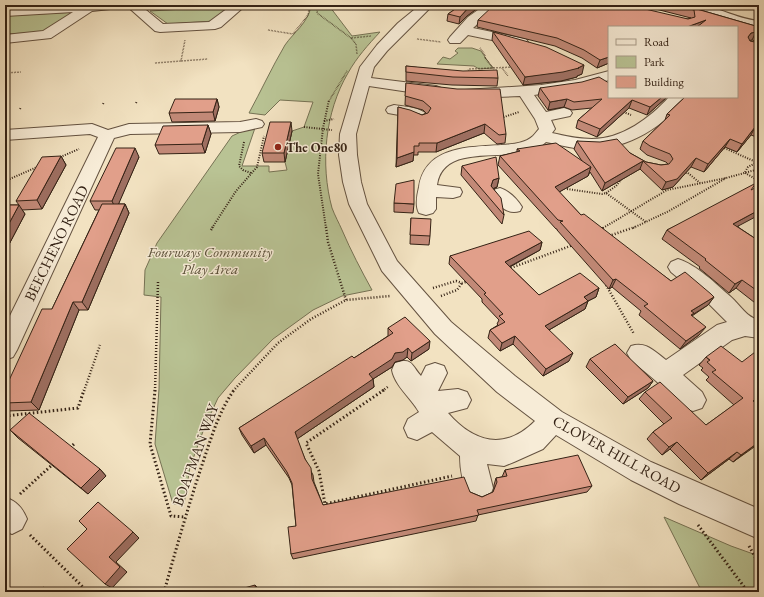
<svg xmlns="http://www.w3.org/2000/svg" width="764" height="597" font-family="'EB Garamond',serif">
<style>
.green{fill:#b9c394;stroke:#767254}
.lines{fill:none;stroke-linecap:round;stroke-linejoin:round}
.minor-casing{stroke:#645240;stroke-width:2}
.path-far3{stroke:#342215;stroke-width:1.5;stroke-dasharray:0.5 1;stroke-linecap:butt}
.path-far2{stroke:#342215;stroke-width:2;stroke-dasharray:1 1.5;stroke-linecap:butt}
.path-far1{stroke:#342215;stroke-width:2.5;stroke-dasharray:1 2;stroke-linecap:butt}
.path{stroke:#342215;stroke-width:3;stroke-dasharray:1.5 2.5;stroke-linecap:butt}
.minor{fill:#f7ecd7;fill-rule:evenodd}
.wall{fill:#c28977;stroke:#342215}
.shaded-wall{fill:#9e6f61;stroke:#342215}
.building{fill:#e19f8a;stroke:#342215}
.poi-dot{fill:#8f2418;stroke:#f7ecd7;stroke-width:1.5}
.labels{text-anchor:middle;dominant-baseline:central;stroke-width:3;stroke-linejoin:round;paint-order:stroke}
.far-poi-label{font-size:13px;font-weight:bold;fill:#342215;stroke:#f7ecd7;text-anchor:start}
.street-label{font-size:15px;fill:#342215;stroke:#f7ecd7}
.park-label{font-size:15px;font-style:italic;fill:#5c523b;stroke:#f7ecd7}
</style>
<rect width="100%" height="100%" fill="#f2e2c1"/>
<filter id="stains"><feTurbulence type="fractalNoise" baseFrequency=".005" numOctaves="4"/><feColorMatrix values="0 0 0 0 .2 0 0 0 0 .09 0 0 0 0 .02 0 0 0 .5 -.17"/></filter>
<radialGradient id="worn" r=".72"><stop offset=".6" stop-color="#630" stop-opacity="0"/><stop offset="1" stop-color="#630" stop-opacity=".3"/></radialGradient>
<g class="green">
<polygon points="234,6 214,21 168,24 150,11"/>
<path d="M311 7H330L352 36 380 32C368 45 357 57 348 73 325 112 320 164 332 208 335 216 339 223 342 230 351 251 361 270 372 290L342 296 313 310 273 339 235 378 218 398 205 426 190 467 184 504H173L155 444 159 389 161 297 144 295 145 270 157 243 232 136 256 125 242 166H269V172L287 170 285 162 292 131 304 127 313 102 280 100 265 115 249 113C261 91 272 67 285 45 294 32 307 24 311 7Z"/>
<polygon points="76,12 48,32 5,34 5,16"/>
<path d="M458 48H472L481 51C485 57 488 62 493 68L479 69 474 66 437 64 443 57 450 59 458 53 455 51Z"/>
<polygon points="664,517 731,546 759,556 759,592 702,592"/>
</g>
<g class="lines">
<defs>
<g id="minor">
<polygon points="61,5 140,5 163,24 209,22 232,5 246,5 221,27 215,29 160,32 155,31 128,7 92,11 51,38 5,43 5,35 43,31 73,12 5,16 5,8"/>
<path d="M420 5H433L387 51 374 67 371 78 436 86 441 88 444 91 441 94 436 96 369 86 356 134 357 155 361 182 367 204 397 261 451 322 515 376 562 412 651 462 759 509V539L679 504 631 480 556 435 543 449 514 462 504 466 487 464 493 488 489 498 479 502 469 498C463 484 460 471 460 456L432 432 417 440 408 437 404 428 408 419 419 412C411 398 395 386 392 370L395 363C413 357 411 365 421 376L426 366 435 363 444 366 447 373 438 391 458 389 467 392 471 400 467 408 448 413C474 443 505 451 535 421L497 392 435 334 382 271 349 204 343 182 339 155 340 134 360 67 377 45 398 23Z"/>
<polygon points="485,5 499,5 473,28 526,39 528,42 526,45 521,46 468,35 460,43 450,43 448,40 450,37 468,17"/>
<path d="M693 5C716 5 736 19 759 21V29L744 27 694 10 692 7Z"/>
<path d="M609 71V80L575 89 534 95 546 112 564 108 570 110 572 113 570 116 551 120 555 129 552 133C565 136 579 139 592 139 622 139 650 118 669 97H686C666 126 627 149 592 149 576 150 561 145 546 142 520 169 444 137 437 185L460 188 462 192 460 196 453 198 436 197V209L433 213 426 215 419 213C415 206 417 195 419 187 425 146 469 147 501 145 512 144 524 144 533 136 535 134 537 131 539 129L535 119 520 96 470 98 465 96 462 93 465 90 541 85 575 80Z"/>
<path d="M394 105C406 107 422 107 429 117L427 120 421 122 410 117 388 113 386 110 388 107Z"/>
<polygon points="256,119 262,121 264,124 262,127 240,132 130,134 114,138 17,350 13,357 5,360 5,326 98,137 90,134 5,140 5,130 92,124 108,130 129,124 240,122"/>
<path d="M500 188C509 191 517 199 522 207L520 211C506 215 498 205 491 194L493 190Z"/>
<path d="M678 259C697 265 716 284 731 297 740 305 747 318 759 320V338L745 336 732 340 683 375 702 392 706 400 702 408 693 411 684 408 656 381 631 360 627 353 631 346C646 341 654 351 666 360L717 325 727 322 706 301 671 272 668 267 671 262Z"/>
<path d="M5 497C17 502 22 507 27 519L22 529 12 534 5 531Z"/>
</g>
</defs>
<use href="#minor" class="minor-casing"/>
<g class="path-far3">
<polyline points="318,5 317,13 351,38 356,44 357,54"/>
<polyline points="268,30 293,34 308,15 310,5"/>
<polyline points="351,38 371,36"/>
<polyline points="417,39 441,42"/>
<polyline points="480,48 485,55 485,58 494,69"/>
<polyline points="5,60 9,53"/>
<polyline points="181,61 208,59"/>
<polyline points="155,63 181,61 185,40"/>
<polyline points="502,68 508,76"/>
<polyline points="5,73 21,72"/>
<polyline points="467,73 469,69 514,67"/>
<polyline points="329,101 347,71"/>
</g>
<g class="path-far2">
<polyline points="136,103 137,101"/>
<polyline points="103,104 104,102"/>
<polyline points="20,109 21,107"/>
<polyline points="621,111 631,115"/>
<polyline points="501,118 519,112"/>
<polyline points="324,121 334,119"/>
<polyline points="304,127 332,130"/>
<polyline points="244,142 239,166 243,170 251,173"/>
<polyline points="722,147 756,162"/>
<polyline points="58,158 79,149"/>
<polyline points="745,172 748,167 759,161"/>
<polyline points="683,173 688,173 700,183"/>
<polyline points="745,173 759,181"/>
<polyline points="5,181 37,167"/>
<polyline points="567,189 602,194 606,193 646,222"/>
<polyline points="606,193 616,186 625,175"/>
<polyline points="212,228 236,191 257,167 264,136"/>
<polyline points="326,228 318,174 323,128 329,100"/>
<polyline points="603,228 667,190 726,178 759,169"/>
<polyline points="633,228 669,211 726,178"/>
</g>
<g class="path-far1">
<polyline points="326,227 328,242 346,300"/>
<polyline points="211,230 213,227"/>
<polyline points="600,230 605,227"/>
<polyline points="609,236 635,227"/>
<polyline points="508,269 573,245"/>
<polyline points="606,285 634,334"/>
<polyline points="433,288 456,281 462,283 469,281"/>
<polyline points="441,296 457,290 462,283"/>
<polyline points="84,391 100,345"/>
<polyline points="155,391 158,282"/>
<polyline points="233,391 278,343 311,319 346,300 390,296"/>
<polyline points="382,391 389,386"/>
</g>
<g class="path">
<polyline points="155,390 150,444 171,516 185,517"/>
<polyline points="384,390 306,443 319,471 325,504 452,476"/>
<polyline points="5,416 78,408 84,390"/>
<polyline points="70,448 75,443"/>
<polyline points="20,494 52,465"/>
<polyline points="698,525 748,592"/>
<polyline points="30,535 88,592"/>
<polyline points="749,546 759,564"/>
<path d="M164 592C176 549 188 507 202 465 211 439 218 413 234 390"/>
</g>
<use href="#minor" class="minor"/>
</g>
<g class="wall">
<polygon points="461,5 482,5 467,16 459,24 447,21 448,14"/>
<polygon points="640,5 683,5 759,27 759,42 752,40 749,40 750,41 759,43 759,138 751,135 737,152 725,147 704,172 691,167 673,187 662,190 640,169 602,191 590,172 588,176 559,192 581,215 671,281 714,297 708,305 692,316 699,335 680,349 639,315 641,311 612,287 609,289 557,230 557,229 556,229 498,165 500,156 517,152 517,149 582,161 574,149 577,141 630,153 646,162 661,165 668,164 666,162 647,155 640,149 643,141 665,120 667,114 685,97 737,27 609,27 609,63 597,68 582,58 555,46 477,27 478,20 688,19 691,18"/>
<polygon points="493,32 582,74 577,76 577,77 561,81 523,85 492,40"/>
<polygon points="406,66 498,78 497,86 452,85 406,81"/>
<polygon points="406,83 506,134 505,143 497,144 484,133 436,152 418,152 418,155 413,155 413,161 396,167 398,107 422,115 426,113 423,110 405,105"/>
<polygon points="540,88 609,97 667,97 647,115 629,108 597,137 576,128 578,120 592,108 572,110 564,107 548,110 538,96"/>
<polygon points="217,99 219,107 215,121 172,122 169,113"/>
<polygon points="208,125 211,134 205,153 159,154 155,145"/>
<polygon points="292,131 285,162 264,162 262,153"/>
<polygon points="61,156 66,165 42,209 22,210 25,214 5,252 5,205 19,205 16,201"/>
<polygon points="139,157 118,204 125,204 129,213 88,310 79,310 39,410 7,411 5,409 5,389 52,309 99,210 95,210 90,201"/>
<polygon points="462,166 499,178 497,187 494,189 504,215 502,224 461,175"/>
<polygon points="751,190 738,227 759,241 759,306 736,288 729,293 699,268 700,267 662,239 667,230"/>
<polygon points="394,203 414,204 413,213 394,212"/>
<polygon points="411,218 430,236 429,245 410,244"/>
<polygon points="542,242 540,250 510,267 539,295 599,288 596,297 588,301 585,309 549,330 569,361 543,376 513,344 500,351 488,338 490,330 498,325 497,324 499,320 482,302 482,299 449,264 450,256"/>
<polygon points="388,328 429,349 411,361 407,357 403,360 395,362 392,367 373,379 374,387 297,439 305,459 313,475 314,482 323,505 470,492 482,497 493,492 494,489 494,485 496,478 502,477 505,470 592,486 587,492 478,515 476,521 293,559 291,554 296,526 292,485 289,478 266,445 254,453 242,435 239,428 354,358 388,336"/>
<polygon points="706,357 759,405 759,447 757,445 733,462 729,459 701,480 670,449 662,455 647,439 653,432 664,424 639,399 645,392 706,425 734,405 706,380 709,377 701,370 703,368 699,365"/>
<polygon points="590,359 653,381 648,388 623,404 586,367"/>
<polygon points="10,430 100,469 106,476 88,494 18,438"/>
</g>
<g class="shaded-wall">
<polygon points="473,5 482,5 467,16 459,24 460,17 468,8"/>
<polygon points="706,20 703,27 687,27"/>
<polygon points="756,32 752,40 747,41 748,37 751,33"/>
<polygon points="609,57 609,63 597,68 600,60"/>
<polygon points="584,65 582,74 577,76 577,77 561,81 523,85 525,77 578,68"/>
<polygon points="662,97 667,97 647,115 650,107"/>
<polygon points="217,99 219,107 215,121 213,112"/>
<polygon points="567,99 564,107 548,110 550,102"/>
<polygon points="632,100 629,108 597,137 600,129"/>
<polygon points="291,122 292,131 285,162 284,153"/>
<polygon points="485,124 484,133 436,152 437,143"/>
<polygon points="208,125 211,134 205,153 202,144"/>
<polygon points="755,127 751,135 737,152 742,144"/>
<polygon points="730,139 725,147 704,172 708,164"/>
<polygon points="135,148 139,157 116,210 112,201"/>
<polygon points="414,152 413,161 396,167 397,158"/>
<polygon points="61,156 66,165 42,209 37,200"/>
<polygon points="696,158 691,167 673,187 662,190 666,182"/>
<polygon points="643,161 640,169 602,191 605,183"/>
<polygon points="591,167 588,176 552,196 555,187"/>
<polygon points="499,178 497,187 492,189 491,186 493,180"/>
<polygon points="125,204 129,213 88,310 82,302"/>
<polygon points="19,205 25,214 5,252 5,231"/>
<polygon points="759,210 759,215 727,232 733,224"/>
<polygon points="542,242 540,250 503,270 505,262"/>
<polygon points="616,279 612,287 609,289 613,280"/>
<polygon points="742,280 736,288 729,293 735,284"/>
<polygon points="599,288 596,297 580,305 584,297"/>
<polygon points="714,297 708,305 692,315 688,322 691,311"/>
<polygon points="588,301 585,309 542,334 545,326"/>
<polygon points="73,302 79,310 39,410 31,402"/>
<polygon points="706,327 699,335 680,349 686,341"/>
<polygon points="515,336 513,344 500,351 502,343"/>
<polygon points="430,341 429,349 411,361 412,353"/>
<polygon points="408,348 407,357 403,360 395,362 392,367 373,379 374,387 297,439 295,432 369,374 395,353"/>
<polygon points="573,353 569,361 543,376 546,369"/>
<polygon points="653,381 648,388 623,404 628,397"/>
<polygon points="759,396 759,398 745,408 753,401"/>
<polygon points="264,438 266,445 254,453 251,446"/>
<polygon points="677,442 670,449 662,455 669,447"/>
<polygon points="759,442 733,462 741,455"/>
<polygon points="737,452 729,459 701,480 708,473"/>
<polygon points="100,469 106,476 88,494 81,488"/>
<polygon points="133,532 139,538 116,562 127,572 112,588 105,584 109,557"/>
<polygon points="255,585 257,587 257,592 256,592"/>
<polygon points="43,587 52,592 47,592"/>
</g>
<g class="building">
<polygon points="461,5 473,5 468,8 460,17 448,14"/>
<polygon points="494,5 628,5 688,19 695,17 694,10 673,5 683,5 759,27 759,33 756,32 751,33 748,37 750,41 759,43 759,128 755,127 742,144 730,139 708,164 696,158 677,179 666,182 643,161 605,183 577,141 600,142 617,139 630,153 646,162 661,165 669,164 673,159 670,154 650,146 643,141 670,115 667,114 685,97 737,97 737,27 697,27 706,20 687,27 609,27 609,57 600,60 584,50 557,38 478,20"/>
<polygon points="493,32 546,47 584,65 578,68 579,68 563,72 525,77"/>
<polygon points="406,66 463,71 497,70 498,78 453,77 406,72"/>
<polygon points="599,77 609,83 609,97 662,97 650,107 632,100 600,129 578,120 602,99 574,102 567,99 550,102 540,88 582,82"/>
<polygon points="406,83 457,89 500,89 506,134 499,135 485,124 437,143 419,143 419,146 414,146 414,152 397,158 398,107 410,110 422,115 428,113 431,108 423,101 405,96"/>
<polygon points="175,99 217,99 213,112 169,113"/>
<polygon points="270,122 291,122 284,153 262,153"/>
<polygon points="208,125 202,144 155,145 163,126"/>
<polygon points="556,143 591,167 555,187 581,215 584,214 671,281 685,272 711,294 714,297 691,311 694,313 691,315 706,327 686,341 644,306 648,304 616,279 613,280 560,222 563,221 558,220 500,156 520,151 517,149"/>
<polygon points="116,148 135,148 112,201 90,201"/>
<polygon points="61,156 37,200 16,201 42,157"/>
<polygon points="496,157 499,178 493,180 491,186 501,198 504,215 462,166"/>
<polygon points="414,180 414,204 394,203 396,184"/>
<polygon points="756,183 751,190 759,186 759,210 733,224 759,241 759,292 742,280 735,284 705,260 706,259 667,230"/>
<polygon points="102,204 125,204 82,302 73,302 31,402 5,403 5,389 42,309 52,309"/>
<polygon points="5,205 19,205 5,231"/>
<polygon points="411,218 431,219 430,236 410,235"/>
<polygon points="529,231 542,242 505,262 539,295 580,273 599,288 584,297 588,301 545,326 573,353 546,369 515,336 502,343 490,330 505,322 499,316 503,314 484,294 486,293 450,256"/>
<polygon points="405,317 430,341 412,353 408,348 403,352 395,353 392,359 369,374 373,379 295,432 305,459 311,468 312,479 323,505 464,477 470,492 482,497 493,492 497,482 496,478 507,476 505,470 578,455 592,486 477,510 479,515 291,554 288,527 296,526 292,483 287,472 264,438 251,446 239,428 352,356 354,358 393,333 388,328"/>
<polygon points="615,344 653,381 628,397 590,359"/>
<polygon points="721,346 742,362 759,349 759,396 753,401 759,405 759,442 741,455 737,452 708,473 677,442 669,447 653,432 672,418 645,392 660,382 706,425 743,398 712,372 716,370 707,362 710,360 706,357"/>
<polygon points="29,413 100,469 81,488 10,430"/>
<polygon points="98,502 133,532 109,557 120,567 105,584 67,549 87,529 79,521"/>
<polygon points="255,585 256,592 230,592"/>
<polygon points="43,587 47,592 38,592"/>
</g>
<circle class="poi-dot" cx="278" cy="147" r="4"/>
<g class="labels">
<g class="far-poi-label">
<text x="286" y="147">The One80</text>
</g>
<g class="street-label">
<text transform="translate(56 243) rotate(-64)">BEECHENO ROAD</text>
<text transform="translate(617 454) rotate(29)">CLOVER HILL ROAD</text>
<text transform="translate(195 455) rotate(-70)">BOATMAN WAY</text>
</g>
<g class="park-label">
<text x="210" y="251">Fourways Community<tspan x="210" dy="17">Play Area</tspan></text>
</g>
</g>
<rect width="764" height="597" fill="none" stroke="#f2e2c1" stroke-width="20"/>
<rect x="6" y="6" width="752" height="585" fill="none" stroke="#342215" stroke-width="2"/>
<rect x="10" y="10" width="744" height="577" fill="none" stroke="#342215"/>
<rect x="608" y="26" width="130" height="72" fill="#f7ecd7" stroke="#a99b89"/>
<rect x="616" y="39" width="20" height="6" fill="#f7ecd7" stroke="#a99b89"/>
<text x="644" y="46" font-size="12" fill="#342215">Road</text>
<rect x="616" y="56" width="20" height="12" fill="#b9c394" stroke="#a99b89"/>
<text x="644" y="66" font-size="12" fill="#342215">Park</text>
<rect x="616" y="76" width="20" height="12" fill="#e19f8a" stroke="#a99b89"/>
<text x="644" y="86" font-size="12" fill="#342215">Building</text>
<rect width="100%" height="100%" filter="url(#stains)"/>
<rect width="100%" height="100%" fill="url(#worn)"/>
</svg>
